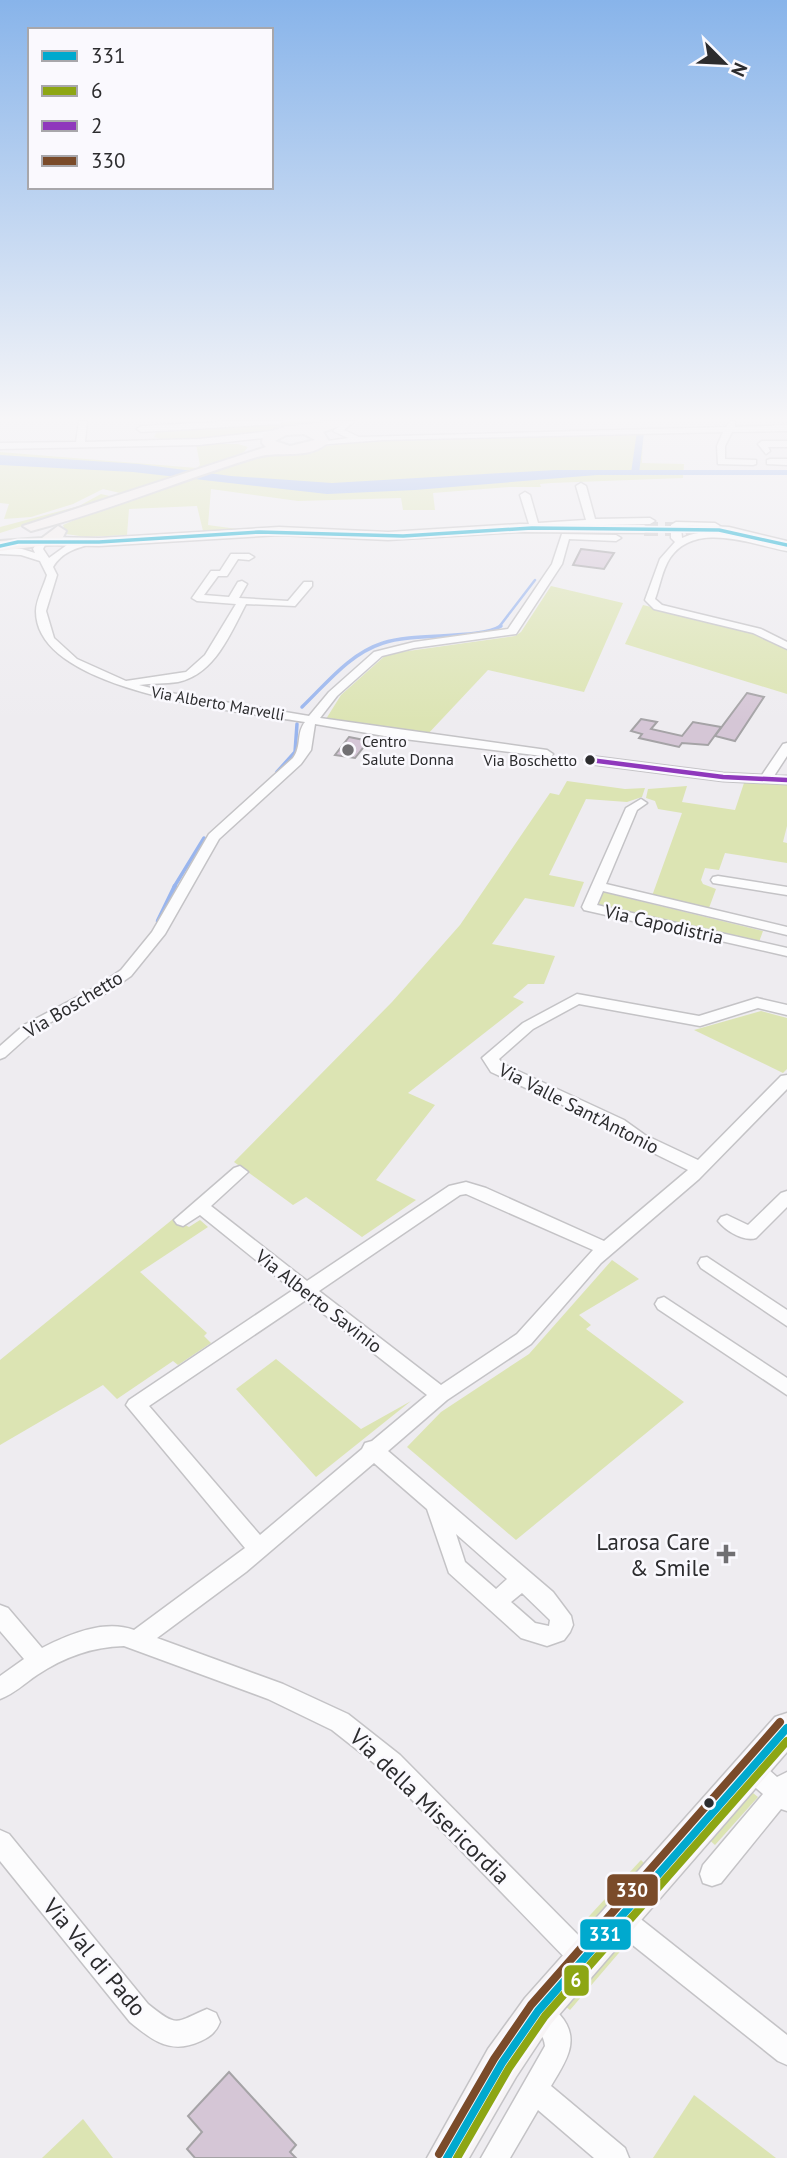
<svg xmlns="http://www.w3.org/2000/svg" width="787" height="2158" font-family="'PT Sans',sans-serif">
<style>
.green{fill:#dce4b3}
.water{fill:#99b5ee}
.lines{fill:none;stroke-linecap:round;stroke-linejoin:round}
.stream-far2{stroke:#99b5ee;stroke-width:2.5}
.stream-far1{stroke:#99b5ee;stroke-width:3.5}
.stream{stroke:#99b5ee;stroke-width:4.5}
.canal{fill:#99b5ee;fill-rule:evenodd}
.building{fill:#d5c6d6;stroke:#a5a3a6;stroke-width:2}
.secondary-tunnel{stroke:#c7c6c9;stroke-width:14;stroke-dasharray:14 7;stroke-linecap:butt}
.street-casing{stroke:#c4c3c6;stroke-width:3}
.secondary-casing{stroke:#c4c3c6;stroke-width:3}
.primary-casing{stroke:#cacacc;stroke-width:4}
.street{fill:#fcfcfd;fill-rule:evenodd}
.secondary{fill:#f7f4f5;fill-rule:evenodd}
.primary{fill:#f4eeed;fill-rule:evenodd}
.bus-1-far1-casing{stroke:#faf9fe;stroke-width:7}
.bus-1-casing{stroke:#faf9fe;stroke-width:13}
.bus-2-casing{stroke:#faf9fe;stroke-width:13}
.bus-3-casing{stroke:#faf9fe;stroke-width:9}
.bus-4-casing{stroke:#faf9fe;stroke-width:13}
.bus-1-far1{stroke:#00a9ce;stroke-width:3.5}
.bus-1{stroke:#00a9ce;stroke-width:8}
.bus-2{stroke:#8da614;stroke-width:8}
.bus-3{stroke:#8f38bc;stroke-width:4.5}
.bus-4{stroke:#7a4b2a;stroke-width:8}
.poi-dot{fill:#706f72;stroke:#faf9fe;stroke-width:2.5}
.bus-dot{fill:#2c2c2e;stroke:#faf9fe;stroke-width:2.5}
.labels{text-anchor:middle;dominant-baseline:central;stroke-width:5;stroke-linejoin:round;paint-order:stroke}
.far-street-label{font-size:16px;fill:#2c2c2e;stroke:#faf9fe}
.far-poi-label{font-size:16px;fill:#2c2c2e;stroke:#faf9fe;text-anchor:start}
.far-bus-label{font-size:16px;fill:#2c2c2e;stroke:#faf9fe;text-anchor:end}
.street-label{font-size:19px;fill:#2c2c2e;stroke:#faf9fe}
.near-poi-label{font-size:23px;fill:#2c2c2e;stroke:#faf9fe;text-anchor:end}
.near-street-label{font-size:23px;fill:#2c2c2e;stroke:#faf9fe}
.line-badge{stroke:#faf9fe;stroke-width:2.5}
.badge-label{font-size:19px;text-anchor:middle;font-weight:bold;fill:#fff}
</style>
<rect width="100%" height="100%" fill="#eeecf0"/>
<g class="green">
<polygon points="288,421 336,421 322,426 287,428 266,433 169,442 154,437 156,433 164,430 254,426"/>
<polygon points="643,433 642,463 684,464 683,478 551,483 540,484 541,487 509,487 433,493 435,510 403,510 401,498 298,501 211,489 208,525 252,531 203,531 197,506 129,509 127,535 86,537 66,534 63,525 168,479 124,494 103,489 73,504 31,517 4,519 9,504 0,503 0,452 197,468 200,465 196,444 238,444 248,447 244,452 203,468 219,470 261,454 386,439"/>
<polygon points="101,494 114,497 0,533 0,527 79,506"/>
<polygon points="551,586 623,603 584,692 488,670 426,736 326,719 341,695 387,654 515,636 521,632"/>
<path d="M643 605C689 616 748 621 787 650V694L625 644Z"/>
<polygon points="567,781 625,789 645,788 642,797 627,802 586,799 549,875 584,882 574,907 525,898 492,944 555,956 544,984 528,984 513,997 524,1002 408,1093 435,1105 376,1180 416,1200 362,1237 306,1197 293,1205 234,1162 392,1002 460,925 550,793 559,795"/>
<polygon points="744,783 787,784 787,826 783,842 787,843 787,863 725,853 719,870 705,868 701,880 703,884 716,889 709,908 652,896 682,813 658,809 655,801 646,798 648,789 687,786 682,802 735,810"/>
<polygon points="603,892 763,931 759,942 598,906"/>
<polygon points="761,1011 787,1018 787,1069 783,1073 694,1030"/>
<polygon points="173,1219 189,1227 200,1220 208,1227 140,1272 207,1333 204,1336 211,1343 178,1365 173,1361 117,1399 103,1385 0,1445 0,1360"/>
<polygon points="612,1260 639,1279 579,1315 591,1325 586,1329 684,1402 516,1540 407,1447 441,1412 529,1354"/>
<polygon points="276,1359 361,1429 411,1401 316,1477 236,1389"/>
<polygon points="748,1789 758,1797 715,1845 705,1836"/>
<polygon points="641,1860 650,1869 589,1935 580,1926"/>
<polygon points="621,1932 630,1940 570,2010 561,2003"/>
<polygon points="694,2095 776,2158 653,2158"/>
<polygon points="83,2119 113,2158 42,2158"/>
</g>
<polygon class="water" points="0,455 139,464 231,476 332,483 555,470 787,470 787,475 597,475 415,490 327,494 133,472 0,465"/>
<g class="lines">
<polyline class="stream-far2" points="499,627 535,580"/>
<g class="stream-far1">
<path d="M302 707C327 683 349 654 383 643 414 632 479 640 501 626"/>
<polyline points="277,772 295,752 297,724"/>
<polyline points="174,887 204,838"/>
</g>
<polyline class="stream" points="158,921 175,886"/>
<polygon class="canal" points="637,431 644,433 639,473 635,475 631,473"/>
</g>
<g class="building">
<polygon points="581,549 614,553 604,569 573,565"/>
<polygon points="747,693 764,697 735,741 715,736"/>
<polygon points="641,719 657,722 651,729 682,736 693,722 721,727 708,745 682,743 679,747 639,738 642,734 631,731"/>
<polygon points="349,737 364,740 362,743 366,744 355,758 335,755"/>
<polygon points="229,2072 296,2145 290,2152 296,2158 195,2158 187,2149 202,2132 188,2116"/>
</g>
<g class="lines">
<polyline class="secondary-tunnel" points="644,529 691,529"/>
<defs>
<g id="street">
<polygon points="79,421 87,421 85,442 199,439 273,431 277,434 273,437 199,445 0,449 0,443 76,442"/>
<polygon points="238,421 283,421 279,424 141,432 137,429 141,426"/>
<polygon points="346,421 355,421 344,430 359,437 726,427 730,421 735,421 735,427 787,425 787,431 732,432 725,446 725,459 756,460 756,464 753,465 718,464 717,446 723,432 383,440 316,445 315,443 348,438 333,431"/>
<polygon points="762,441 787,441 787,447 768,447 770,451 766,454 758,444"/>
<polygon points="770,459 787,459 787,465 767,464 767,460"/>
<polygon points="581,483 586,486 595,519 650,518 655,521 650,524 558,526 517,530 517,526 529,524 520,495 525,492 530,495 538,523 586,520 576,486"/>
<path d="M676 522 715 523 720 526 715 529 681 528 682 538C715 523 753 539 787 545V551C751 544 695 521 670 558 662 570 660 586 655 599L662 605 761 629 787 642V649L753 633 654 609 645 600 660 559 675 542 671 538V525Z"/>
<path d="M562 534 616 535 621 538 616 541 569 539 562 564 516 634 414 648 382 656 337 696 320 718 547 750 553 754 551 757 396 738 315 724 311 750 301 764 219 839 165 934 131 976 108 992 34 1031 5 1057 0 1059V1046L24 1025 98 986 121 970 152 932 209 834 293 758C302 746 296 733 305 722 244 712 35 693 36 611 36 600 44 586 47 575L40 561 21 555 0 554V548L22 549 35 553 33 549 38 541 41 540 46 543 43 549 49 558 67 545 92 540V544C76 548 62 552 53 567L57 575 46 611 54 638 77 659 126 681 186 672 205 655 236 604 197 601 192 598 211 571H220L231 554H249L254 557 249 560 238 559 227 576H218L204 595 229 597 238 582 242 581 247 584 239 598 288 601 304 582H312V586L295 606 246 604C230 634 215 674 178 682 165 684 152 683 139 685L171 693 309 716 329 692 374 652 414 642 508 629 552 564Z"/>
<polygon points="787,743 787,756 774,776 787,776 787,784 723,781 590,764 584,760 590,756 723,773 762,775 783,744"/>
<polygon points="641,799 647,803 637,810 606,884 787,927 787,935 603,891 597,905 787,948 787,956 584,910 582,907 626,808"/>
<polygon points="718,876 787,887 787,895 713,883 711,880 713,877"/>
<path d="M577 994 699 1016 757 998 787 1005V1015L758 1008 700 1026 579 1004 533 1029 499 1059 503 1064 624 1120 645 1135 698 1160 781 1076 787 1075V1089L699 1179 601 1263 531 1344 447 1400 388 1451 553 1592 571 1616 573 1625 570 1632 564 1640 547 1646 521 1638 449 1573 427 1509 374 1463 246 1572 157 1638 283 1684 348 1714 400 1755 592 1949 596 1958 592 1967 583 1971 574 1967 384 1771 332 1730 268 1699 124 1646C91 1647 64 1657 37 1675 25 1683 14 1694 0 1699V1676L24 1659 0 1631V1605L8 1608 42 1648C69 1634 105 1619 134 1630L245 1548 126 1405 129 1400 293 1290 200 1215 183 1226 177 1224 174 1220 234 1168 240 1166 248 1172 211 1206 307 1281 449 1186 466 1182 486 1188 604 1241 688 1170 633 1143 612 1128 491 1072 482 1058 523 1023ZM466 1194 593 1250 517 1334 441 1385 319 1291 460 1195ZM306 1300 427 1395 372 1441 365 1443 362 1449 260 1535 149 1406ZM456 1534 507 1579 496 1589 465 1562ZM522 1593 550 1620 549 1626 535 1623 511 1602Z"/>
<path d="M787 1191V1207L756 1238C744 1242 726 1231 718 1221L721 1217 727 1215 748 1225 781 1193Z"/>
<polygon points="707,1257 787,1310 787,1326 701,1268 698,1263 701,1258"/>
<polygon points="664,1297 787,1378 787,1395 658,1309 655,1304 658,1299"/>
<polygon points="751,1758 759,1761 777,1777 787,1772 787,1811 781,1809 721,1883 712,1886 703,1883 700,1874 703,1865 763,1794 743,1777 739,1769 743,1761"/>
<path d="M0 1830 9 1834 148 2004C179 2029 175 2022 207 2009L216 2013 220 2022C216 2032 211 2036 201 2041 171 2055 153 2041 130 2022L0 1861Z"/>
<polygon points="619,1906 628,1909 787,2035 787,2065 778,2061 610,1927 607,1918 610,1909"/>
<path d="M538 1998C548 2002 553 2008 560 2015 582 2040 565 2062 551 2086L625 2148 629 2158H594L538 2110 510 2158H481L545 2046C544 2032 530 2024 525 2011L529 2002Z"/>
</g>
<g id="secondary">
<polygon points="520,524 644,525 651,529 644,533 520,532 388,540 279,535 99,546 49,545 42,541 49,537 99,538 279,527 388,532"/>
<polygon points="691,525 729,527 787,541 787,549 729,535 686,532 686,526"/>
<polygon points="787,1713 787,1752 551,2024 516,2077 469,2158 427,2158 488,2049 525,1998 775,1717"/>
</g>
<g id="primary">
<path d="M332 421H353L323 432 329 441C311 461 280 450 257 457 181 480 108 511 31 531L23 526 266 447 262 443 263 434 284 427ZM304 434 315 440 290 446 275 441 286 435Z"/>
<polygon points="58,526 66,531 61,541 55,544 0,551 0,541 42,538"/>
</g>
</defs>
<use href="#street" class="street-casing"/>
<use href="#secondary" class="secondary-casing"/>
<use href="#primary" class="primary-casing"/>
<use href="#street" class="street"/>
<use href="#secondary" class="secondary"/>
<use href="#primary" class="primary"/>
<defs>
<polyline id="bus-1-far1" points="0,546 18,542 99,542 259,532 403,536 532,528 719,530 787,545"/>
<polyline id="bus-1" points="447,2158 502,2063 538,2011 787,1728"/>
<polyline id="bus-2" points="457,2158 509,2068 545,2016 787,1741"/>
<polyline id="bus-3" points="590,760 723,777 787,780"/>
<polyline id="bus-4" points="439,2154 494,2059 531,2005 780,1722"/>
</defs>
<use href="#bus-1-far1" class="bus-1-far1-casing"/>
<use href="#bus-1" class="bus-1-casing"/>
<use href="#bus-2" class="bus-2-casing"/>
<use href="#bus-3" class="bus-3-casing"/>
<use href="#bus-4" class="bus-4-casing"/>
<use href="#bus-1-far1" class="bus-1-far1"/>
<use href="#bus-1" class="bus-1"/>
<use href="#bus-2" class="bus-2"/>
<use href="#bus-3" class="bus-3"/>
<use href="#bus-4" class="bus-4"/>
</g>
<linearGradient id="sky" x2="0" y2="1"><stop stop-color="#88b4ea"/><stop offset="0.58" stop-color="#f7f6f8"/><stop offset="1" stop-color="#f7f6f8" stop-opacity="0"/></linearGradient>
<rect width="787" height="723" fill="url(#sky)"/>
<g class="poi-dot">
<circle cx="348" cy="750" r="7"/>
<path d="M722.5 1543.5h7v7h7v7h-7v7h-7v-7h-7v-7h7z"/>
</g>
<g class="bus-dot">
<circle cx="590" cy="760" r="6"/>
<circle cx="709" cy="1803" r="6"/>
</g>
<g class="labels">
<g class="far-street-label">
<text transform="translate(218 703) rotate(10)">Via Alberto Marvelli</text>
</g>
<g class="far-poi-label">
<text x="362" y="741">Centro<tspan x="362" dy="18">Salute Donna</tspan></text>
</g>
<g class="far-bus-label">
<text x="577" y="760">Via Boschetto</text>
</g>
<g class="street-label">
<text transform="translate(664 924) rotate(13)">Via Capodistria</text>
<text transform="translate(73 1004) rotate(-31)">Via Boschetto</text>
<text transform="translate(579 1108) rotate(27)">Via Valle Sant'Antonio</text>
<text transform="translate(319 1301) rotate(38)">Via Alberto Savinio</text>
</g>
<g class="near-poi-label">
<text x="710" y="1541">Larosa Care<tspan x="710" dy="26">&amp; Smile</tspan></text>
</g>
<g class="near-street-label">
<text transform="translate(430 1806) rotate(44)">Via della Misericordia</text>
<text transform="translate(95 1957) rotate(50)">Via Val di Pado</text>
</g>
</g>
<g class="line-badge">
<rect x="606" y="1873" width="53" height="34" rx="7" fill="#7a4b2a"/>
<rect x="579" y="1918" width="53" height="33" rx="7" fill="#00a9ce"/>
<rect x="563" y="1964" width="27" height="33" rx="7" fill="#8da614"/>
</g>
<g class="badge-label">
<text x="632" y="1897">330</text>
<text x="605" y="1941">331</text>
<text x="576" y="1987">6</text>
</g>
<rect x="28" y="28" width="245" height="161" fill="#faf9fe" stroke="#a8a7ab" stroke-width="2"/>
<rect x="42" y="51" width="35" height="10" fill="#00a9ce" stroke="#a8a7ab" stroke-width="2"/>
<text x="91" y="63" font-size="21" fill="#2c2c2e">331</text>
<rect x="42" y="86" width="35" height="10" fill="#8da614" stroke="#a8a7ab" stroke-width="2"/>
<text x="91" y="98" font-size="21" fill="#2c2c2e">6</text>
<rect x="42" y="121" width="35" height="10" fill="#8f38bc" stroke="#a8a7ab" stroke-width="2"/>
<text x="91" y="133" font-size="21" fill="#2c2c2e">2</text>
<rect x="42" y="156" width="35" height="10" fill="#7a4b2a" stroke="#a8a7ab" stroke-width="2"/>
<text x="91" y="168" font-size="21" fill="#2c2c2e">330</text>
<g transform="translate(724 63) rotate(114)" stroke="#faf9fe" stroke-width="5" paint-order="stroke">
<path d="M0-5L12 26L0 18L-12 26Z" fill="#2c2c2e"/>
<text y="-10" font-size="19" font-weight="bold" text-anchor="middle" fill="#2c2c2e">N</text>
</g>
</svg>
